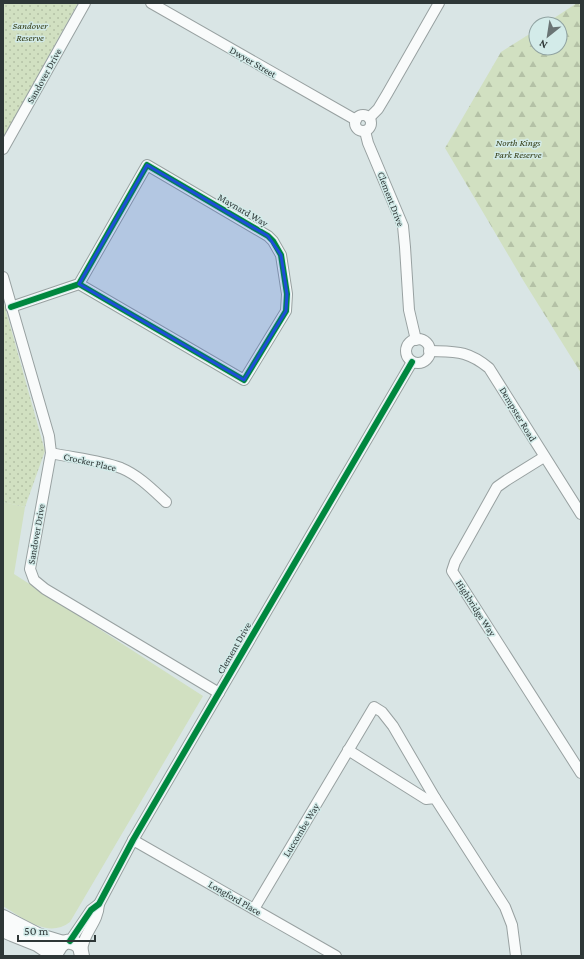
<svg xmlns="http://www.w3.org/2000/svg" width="584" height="959" font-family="'Crimson Pro',serif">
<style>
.green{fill:#d1e0c1}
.forest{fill:url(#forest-firs)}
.park{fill:url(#park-dots)}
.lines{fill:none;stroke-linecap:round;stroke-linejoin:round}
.minor-casing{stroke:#98a1a1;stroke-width:12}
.secondary-casing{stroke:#98a1a1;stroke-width:16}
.minor{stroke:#f9fbfb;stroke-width:10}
.secondary{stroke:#f9fbfb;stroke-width:14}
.cycleway-casing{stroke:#d3ebe9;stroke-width:8}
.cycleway{stroke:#00873e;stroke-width:6}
.marked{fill:#1d4ed8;fill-opacity:0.2;stroke:#1d4ed8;stroke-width:3;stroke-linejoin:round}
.labels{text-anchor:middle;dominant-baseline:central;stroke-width:3;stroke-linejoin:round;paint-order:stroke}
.park-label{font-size:10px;font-style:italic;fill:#323c15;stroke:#d3ebe9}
.street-label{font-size:10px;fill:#2e3737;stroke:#d3ebe9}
</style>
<defs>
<pattern id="forest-firs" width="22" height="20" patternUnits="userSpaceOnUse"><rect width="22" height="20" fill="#d1e0c1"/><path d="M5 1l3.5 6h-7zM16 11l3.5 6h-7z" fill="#b4c1a6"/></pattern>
<pattern id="park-dots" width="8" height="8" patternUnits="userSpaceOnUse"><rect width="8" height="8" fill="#d1e0c1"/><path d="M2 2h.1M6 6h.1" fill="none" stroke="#b4c1a6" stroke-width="1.8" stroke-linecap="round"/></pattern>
</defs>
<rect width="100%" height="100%" fill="#d9e5e5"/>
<path class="green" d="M3 502 25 507 14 574 203 696 70 922C48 939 23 918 3 906Z"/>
<polygon class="forest" points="577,3 581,3 581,373 523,280 445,148 501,52 536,30 536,48 560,48 560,24 545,24"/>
<g class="park">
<polygon points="3,3 78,3 3,138"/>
<polygon points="3,300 45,451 25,507 3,502"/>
</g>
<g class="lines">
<defs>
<g id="minor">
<polyline points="151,3 356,120"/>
<circle cx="363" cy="123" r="8"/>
<polyline points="369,118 378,109 387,94 439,3"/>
<polyline points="365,131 368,143 403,226 405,247 409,310 416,340"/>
<polyline points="3,149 85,3"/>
<polyline points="3,277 49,436 51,453 30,569 34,580 45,589 219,693"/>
<polyline points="11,307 79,284 244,380 286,311 287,294 281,255 273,241 268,236 147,165 79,284"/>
<circle cx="418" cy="351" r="12"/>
<path d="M429 351C456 352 467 350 489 368L581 514"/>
<path d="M51 453C74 458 99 460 121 468 138 475 152 489 166 502"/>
<polyline points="544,457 507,480 497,487 455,562 452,571 581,773"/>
<polyline points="348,750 426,799 435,798 505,907 512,925 516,956"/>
<polyline points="133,840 336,956"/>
<polyline points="254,909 374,707 382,712 393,726 435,798"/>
<polyline points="70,941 91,910 99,904 133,840 412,362"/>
<path d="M82 951C83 932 98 924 99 904"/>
</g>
<g id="secondary">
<polyline points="3,917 40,936 63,943"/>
<polyline points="3,930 12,934 37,944 55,956"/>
<path d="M58 950C62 940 72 939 80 947L82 956"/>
</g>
</defs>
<use href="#minor" class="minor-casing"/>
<use href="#secondary" class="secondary-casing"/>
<use href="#minor" class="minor"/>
<use href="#secondary" class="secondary"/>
<defs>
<g id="cycleway">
<polyline points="11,307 79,284 244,380 286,311 287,294 281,255 273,241 268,236 147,165 79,284"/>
<polyline points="70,941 91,910 99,904 133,840 412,362"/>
</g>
</defs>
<use href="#cycleway" class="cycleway-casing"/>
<use href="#cycleway" class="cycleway"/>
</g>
<path class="marked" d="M147 165 268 236 281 255 287 294 286 311 244 380 79 284Z"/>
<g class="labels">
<g class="park-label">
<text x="30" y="25">Sandover<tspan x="30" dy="12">Reserve</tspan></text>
<text x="518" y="142">North Kings<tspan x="518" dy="12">Park Reserve</tspan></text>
</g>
<g class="street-label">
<text transform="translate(253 62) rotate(30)">Dwyer Street</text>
<text transform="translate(44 76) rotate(-61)">Sandover Drive</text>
<text transform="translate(391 199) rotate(69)">Clement Drive</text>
<text transform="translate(243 210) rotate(30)">Maynard Way</text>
<text transform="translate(518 414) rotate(59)">Dempster Road</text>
<text transform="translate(90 462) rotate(13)">Crocker Place</text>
<text transform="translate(36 534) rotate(-80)">Sandover Drive</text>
<text transform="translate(476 608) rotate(57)">Highbridge Way</text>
<text transform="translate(234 648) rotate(-60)">Clement Drive</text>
<text transform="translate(301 830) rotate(-59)">Luccombe Way</text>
<text transform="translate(235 898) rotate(30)">Longford Place</text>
</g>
</g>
<rect width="584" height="959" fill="none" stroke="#2e3737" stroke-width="8"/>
<g transform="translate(548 36) rotate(210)"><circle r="19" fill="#d3ebe9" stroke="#91a3a2"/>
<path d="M0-3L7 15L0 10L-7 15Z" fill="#6a7474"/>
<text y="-6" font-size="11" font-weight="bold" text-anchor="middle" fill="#2e3737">N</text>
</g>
<path d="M18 935v6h77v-6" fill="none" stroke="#2e3737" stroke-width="2"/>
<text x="24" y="935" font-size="12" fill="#2e3737" stroke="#d3ebe9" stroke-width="3" paint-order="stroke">50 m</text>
</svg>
